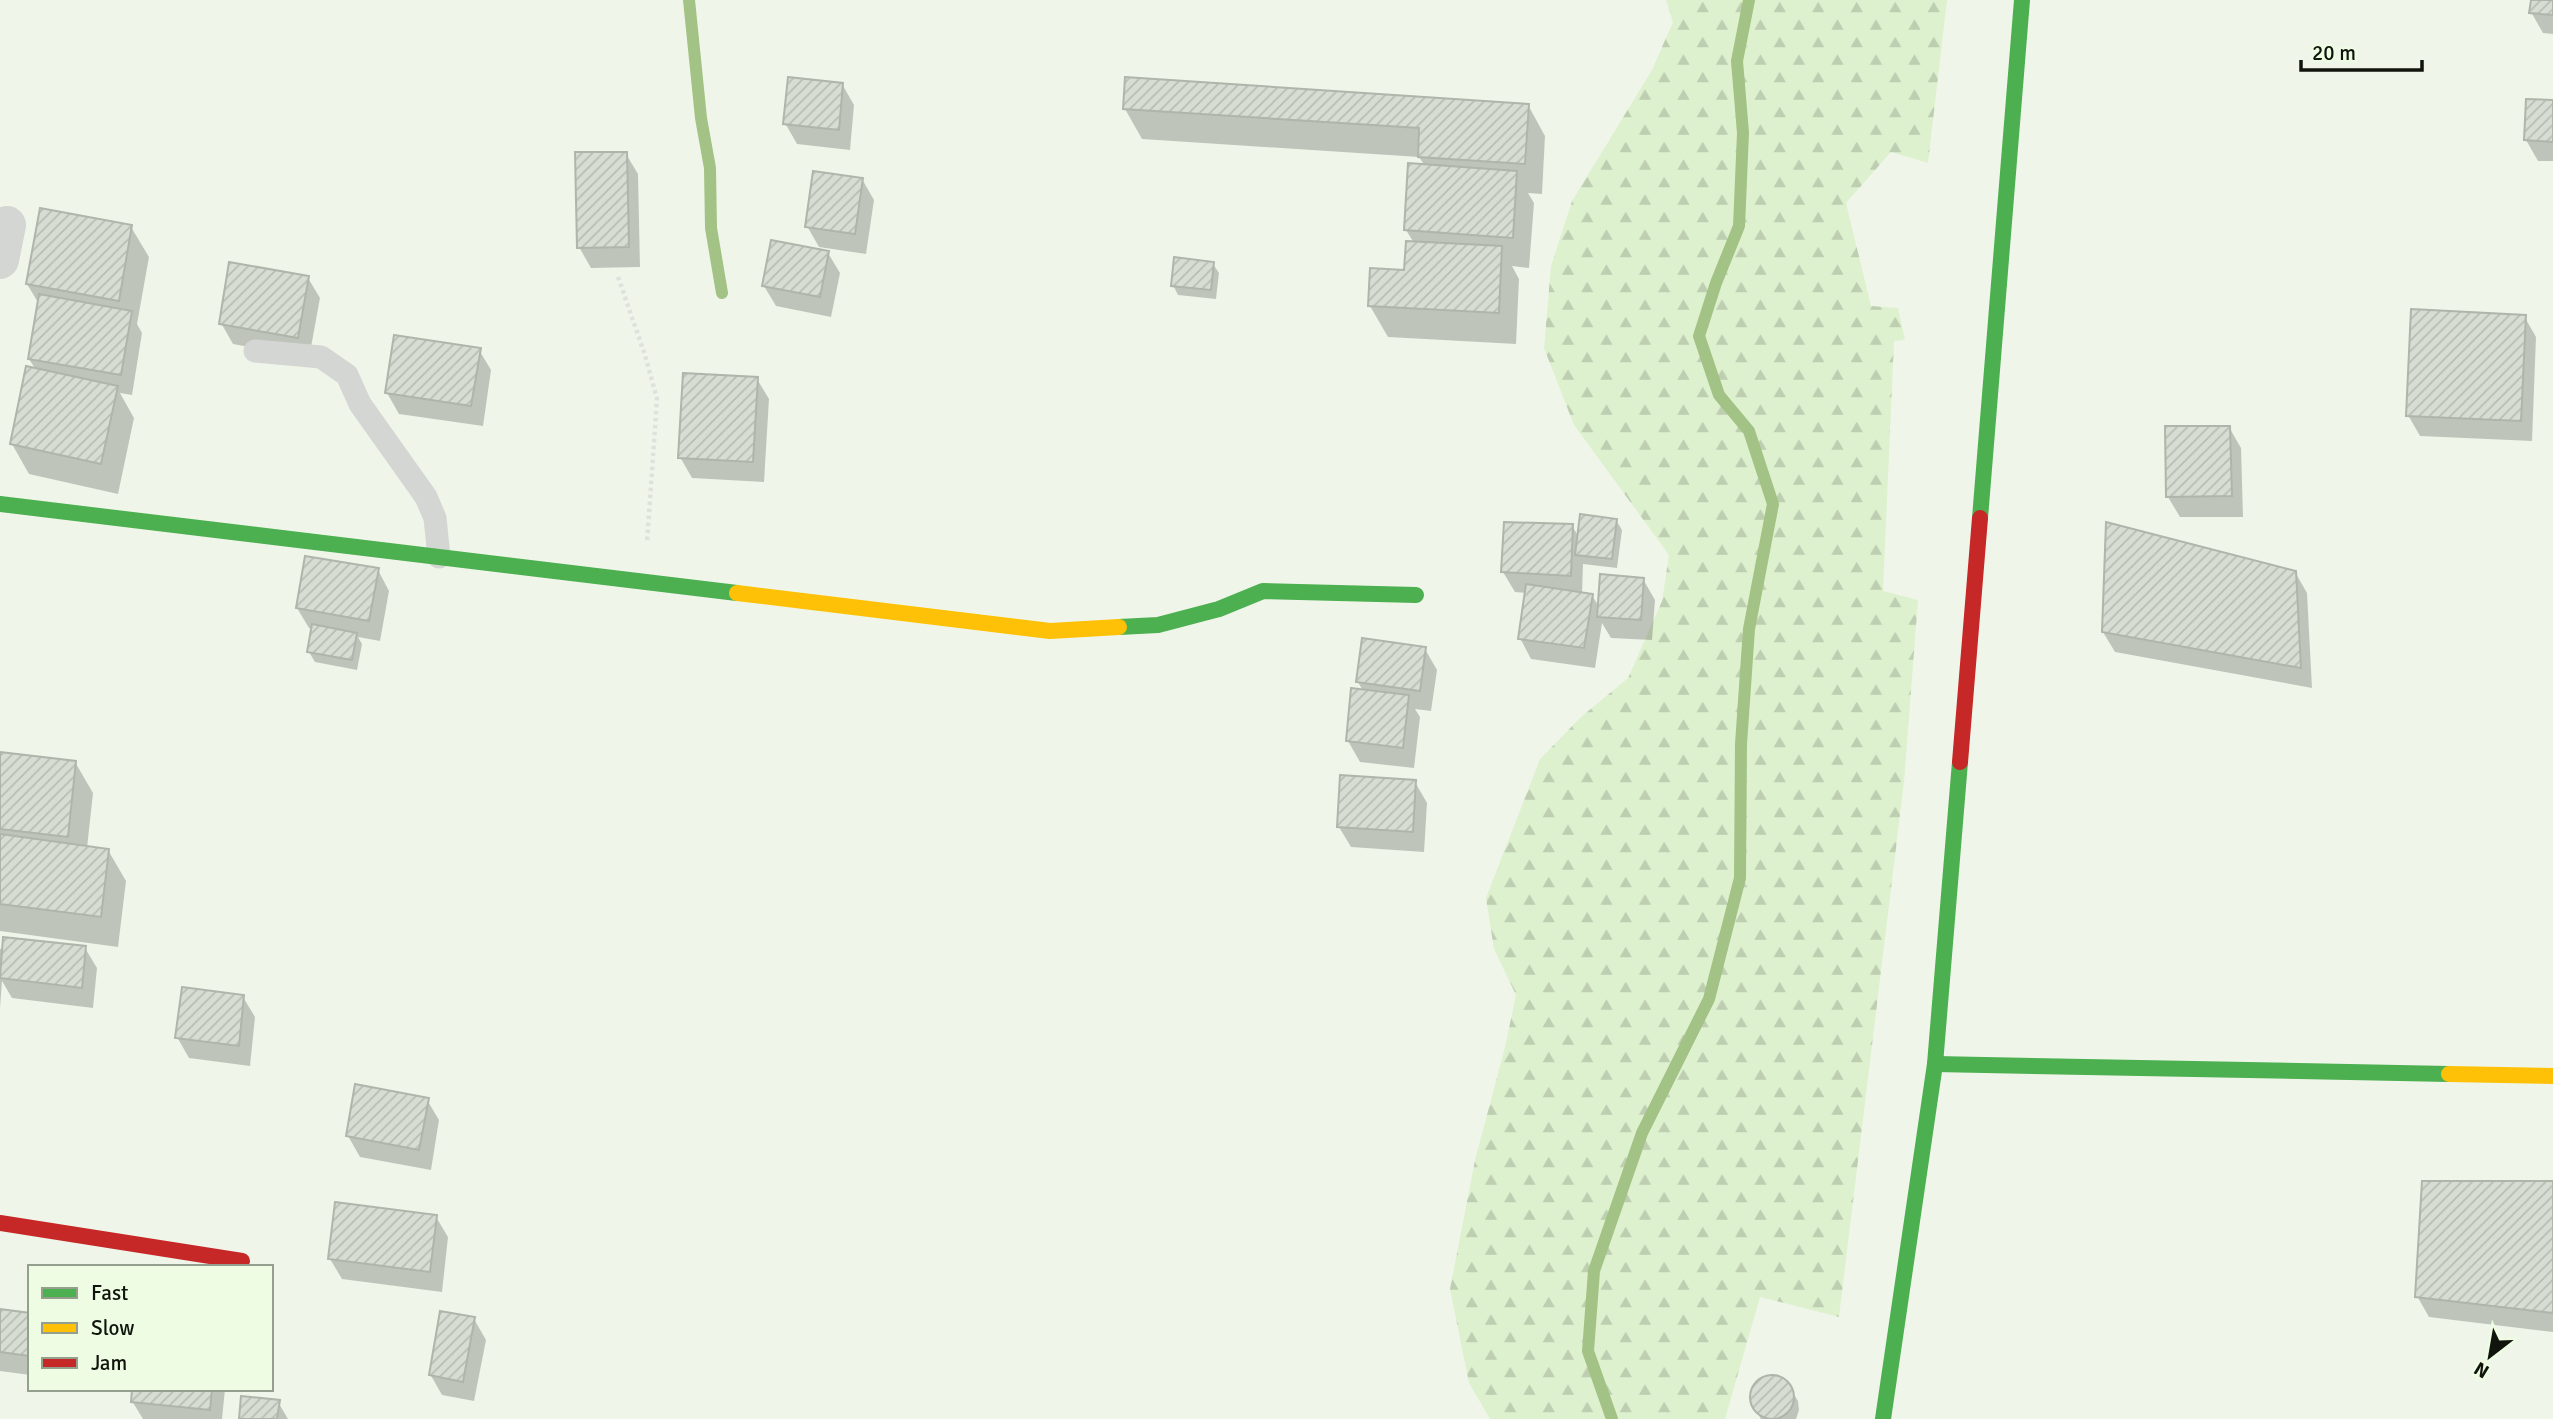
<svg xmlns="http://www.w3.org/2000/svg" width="2553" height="1419" font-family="Signika,sans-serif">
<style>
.forest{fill:url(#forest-firs)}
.shadow{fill:#0003}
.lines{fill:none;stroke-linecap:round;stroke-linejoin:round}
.stream{stroke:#a3c285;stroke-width:12}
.building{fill:url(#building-hatch);stroke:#afb5aa;stroke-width:2}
.path{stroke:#dfe1dd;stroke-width:4.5;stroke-dasharray:3.5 3.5;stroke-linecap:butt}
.lane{stroke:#d4d6d3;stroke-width:23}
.street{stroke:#d4d6d3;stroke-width:38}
.fast{stroke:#4caf50;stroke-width:16}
.slow{stroke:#ffc107;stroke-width:16}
.jam{stroke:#c62828;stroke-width:16}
</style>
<defs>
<pattern id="forest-firs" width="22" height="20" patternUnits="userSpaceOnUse" patternTransform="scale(1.75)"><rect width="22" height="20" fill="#def1cf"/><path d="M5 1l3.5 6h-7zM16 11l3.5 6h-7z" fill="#bdceb1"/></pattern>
<pattern id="building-hatch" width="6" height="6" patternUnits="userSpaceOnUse" patternTransform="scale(1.75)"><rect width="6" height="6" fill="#d7ddd2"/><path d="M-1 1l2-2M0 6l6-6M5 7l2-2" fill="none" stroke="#b8bdb3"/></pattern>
</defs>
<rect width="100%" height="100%" fill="#eff6e9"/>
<polygon class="forest" points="1666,0 1947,0 1928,163 1891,152 1846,203 1871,306 1898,308 1905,340 1894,341 1883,591 1918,600 1904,782 1839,1317 1760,1297 1725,1419 1490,1419 1469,1383 1450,1289 1475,1160 1505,1047 1516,995 1494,949 1486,898 1540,759 1581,717 1628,678 1662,601 1669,555 1574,425 1544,348 1551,266 1572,201 1652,70 1673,22"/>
<g class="shadow">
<polygon points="2532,0 2553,0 2553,34 2543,33 2531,12"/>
<polygon points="842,84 854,105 850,150 797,144 785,123"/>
<polygon points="2553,101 2553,161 2538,161 2526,140"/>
<polygon points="1528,105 1545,136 1542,194 1528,193 1534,203 1529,268 1512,266 1519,279 1516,344 1388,337 1370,306 1406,271 1414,243 1406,230 1425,166 1419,157 1142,139 1125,109"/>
<polygon points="626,154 638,174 640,267 591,268 579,247"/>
<polygon points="862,179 874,200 866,254 819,247 807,226"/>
<polygon points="131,227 149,257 137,324 142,333 132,395 120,393 134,418 118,494 29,474 12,444 36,370 29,359 39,304 27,284"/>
<polygon points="828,253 840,273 831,317 776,306 764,286"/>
<polygon points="1213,264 1219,273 1216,299 1178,295 1173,285"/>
<polygon points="308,278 320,298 309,358 233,344 221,323"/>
<polygon points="2524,316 2536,337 2532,441 2420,436 2408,415"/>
<polygon points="479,350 491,370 483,426 399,414 387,393"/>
<polygon points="757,379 769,399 764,482 692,478 680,457"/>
<polygon points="2229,427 2241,448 2243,517 2180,517 2168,497"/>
<polygon points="1616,520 1622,530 1617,568 1583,564 1582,594 1592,595 1600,609 1643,579 1655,600 1652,640 1611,638 1602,623 1595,668 1531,659 1520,638 1526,593 1515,592 1503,572 1572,526 1579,537"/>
<polygon points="378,570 389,591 380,641 358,637 362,644 357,670 315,662 309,652 313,629 309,628 297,608"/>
<polygon points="2295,572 2307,593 2312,688 2115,652 2103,632"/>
<polygon points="1425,649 1437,670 1431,711 1415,709 1420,717 1414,768 1360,762 1348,741 1363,691 1358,682"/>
<polygon points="0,754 75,762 93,793 87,848 108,850 126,881 118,947 0,931"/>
<polygon points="1415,782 1427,803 1424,852 1351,847 1339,827"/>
<polygon points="0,948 3,953 85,948 97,968 93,1008 12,998 2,981 0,1008"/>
<polygon points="243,997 255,1017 250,1066 189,1058 177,1037"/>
<polygon points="427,1100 439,1120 431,1170 360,1157 348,1136"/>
<polygon points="2553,1183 2553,1332 2429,1317 2417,1296"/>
<polygon points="436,1217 448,1237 442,1292 342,1279 330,1259"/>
<polygon points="0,1311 30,1315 30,1375 0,1371"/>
<polygon points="474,1319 486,1340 474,1401 442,1395 430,1374"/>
<polygon points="1773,1376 1781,1378 1787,1383 1798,1401 1799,1410 1796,1419 1761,1419 1756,1410 1752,1395 1758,1382"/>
<polygon points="134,1389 225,1389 222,1419 143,1419 132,1401"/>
<polygon points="278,1402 288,1419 241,1419"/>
</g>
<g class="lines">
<g class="stream">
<polyline points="689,0 701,118 710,168 711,228 722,293"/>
<polyline points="1612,1419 1588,1351 1594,1271 1642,1133 1709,999 1740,878 1741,744 1749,629 1773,504 1749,431 1719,395 1699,336 1716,283 1739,226 1743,133 1737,61 1749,0"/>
</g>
</g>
<g class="building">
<polygon points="2531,0 2553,0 2553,15 2529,13"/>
<polygon points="788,77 843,83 839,130 783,124"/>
<polygon points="1125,77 1529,104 1525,164 1418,157 1419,128 1123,109"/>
<polygon points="2526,99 2553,100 2553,142 2524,140"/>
<polygon points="575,152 627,152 629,247 577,248"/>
<polygon points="1408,163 1517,171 1513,238 1404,230"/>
<polygon points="813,171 863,178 855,234 805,227"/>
<polygon points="40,208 132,225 119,301 26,284"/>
<polygon points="771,240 829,251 820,297 762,286"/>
<polygon points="1406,241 1502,246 1499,313 1368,306 1370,268 1404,270"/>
<polygon points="1174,257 1214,262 1211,290 1171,286"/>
<polygon points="229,262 309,276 298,338 219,324"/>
<polygon points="39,294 132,311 121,375 28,359"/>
<polygon points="2411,309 2526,315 2521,421 2406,416"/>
<polygon points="394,335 481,348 471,406 385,393"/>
<polygon points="26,366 118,386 101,464 10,444"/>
<polygon points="683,373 758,377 753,462 678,458"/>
<polygon points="2165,426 2230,426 2232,496 2166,497"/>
<polygon points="1580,514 1617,519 1612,559 1575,555"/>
<polygon points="1504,522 1573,524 1571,576 1501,572"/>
<polygon points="2106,522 2296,571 2301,668 2102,632"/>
<polygon points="305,556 379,568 369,621 296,608"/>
<polygon points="1600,574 1644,578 1641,620 1597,617"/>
<polygon points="1526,584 1593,594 1584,648 1518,639"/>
<polygon points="312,624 357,633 352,660 307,652"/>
<polygon points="1362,638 1426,647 1420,691 1356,682"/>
<polygon points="1351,688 1409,695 1403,748 1346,741"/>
<polygon points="0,752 76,761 68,837 0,829"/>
<polygon points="1340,775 1416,780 1413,832 1337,827"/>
<polygon points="0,834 109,849 101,917 0,904"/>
<polygon points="3,937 86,946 82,988 0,978"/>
<polygon points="182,987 244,995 239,1046 175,1038"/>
<polygon points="355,1084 429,1098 419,1150 346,1136"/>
<polygon points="2422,1181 2553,1181 2553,1313 2415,1297"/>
<polygon points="335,1202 437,1215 430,1272 328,1259"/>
<polygon points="0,1309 30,1313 30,1356 0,1352"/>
<polygon points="440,1311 475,1317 463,1382 429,1375"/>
<circle cx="1772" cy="1397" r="22"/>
<polygon points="132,1389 212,1389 210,1410 131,1402"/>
<polygon points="241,1396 280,1400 277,1419 239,1419"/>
</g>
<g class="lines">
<polyline class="path" points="618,277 645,355 657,399 647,543"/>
<polyline class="lane" points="255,351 321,357 347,375 360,404 426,497 435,518 439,557"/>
<polyline class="street" points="0,260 7,225"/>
<g class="fast">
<polyline points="0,504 737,593"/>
<polyline points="1980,518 2022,0"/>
<polyline points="1119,627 1158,625 1219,609 1263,591 1416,595"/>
<polyline points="1935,1064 2449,1074"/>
<polyline points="1883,1419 1935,1064 1960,762"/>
</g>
<g class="slow">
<polyline points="737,593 1050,631 1119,627"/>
<polyline points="2449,1074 2553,1076"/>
</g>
<g class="jam">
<polyline points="1960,762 1980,518"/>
<polyline points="0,1223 242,1261"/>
</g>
</g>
<rect x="28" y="1265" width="245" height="126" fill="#eefce3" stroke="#959f8d" stroke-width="2"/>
<rect x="42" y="1288" width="35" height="10" fill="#4caf50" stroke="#959f8d" stroke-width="2"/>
<text x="91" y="1300" font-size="21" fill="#10140c">Fast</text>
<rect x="42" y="1323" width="35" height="10" fill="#ffc107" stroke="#959f8d" stroke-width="2"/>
<text x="91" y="1335" font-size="21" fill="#10140c">Slow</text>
<rect x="42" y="1358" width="35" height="10" fill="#c62828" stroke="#959f8d" stroke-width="2"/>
<text x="91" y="1370" font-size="21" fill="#10140c">Jam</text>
<g transform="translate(2490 1356) rotate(211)" stroke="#eefce3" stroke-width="5" paint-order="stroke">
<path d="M0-5L12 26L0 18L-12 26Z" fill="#10140c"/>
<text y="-10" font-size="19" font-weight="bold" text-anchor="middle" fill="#10140c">N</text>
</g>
<path d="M2301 60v10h121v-10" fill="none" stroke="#10140c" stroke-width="3.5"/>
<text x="2312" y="60" font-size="21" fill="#10140c" stroke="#eefce3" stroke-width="5" paint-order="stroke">20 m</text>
</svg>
